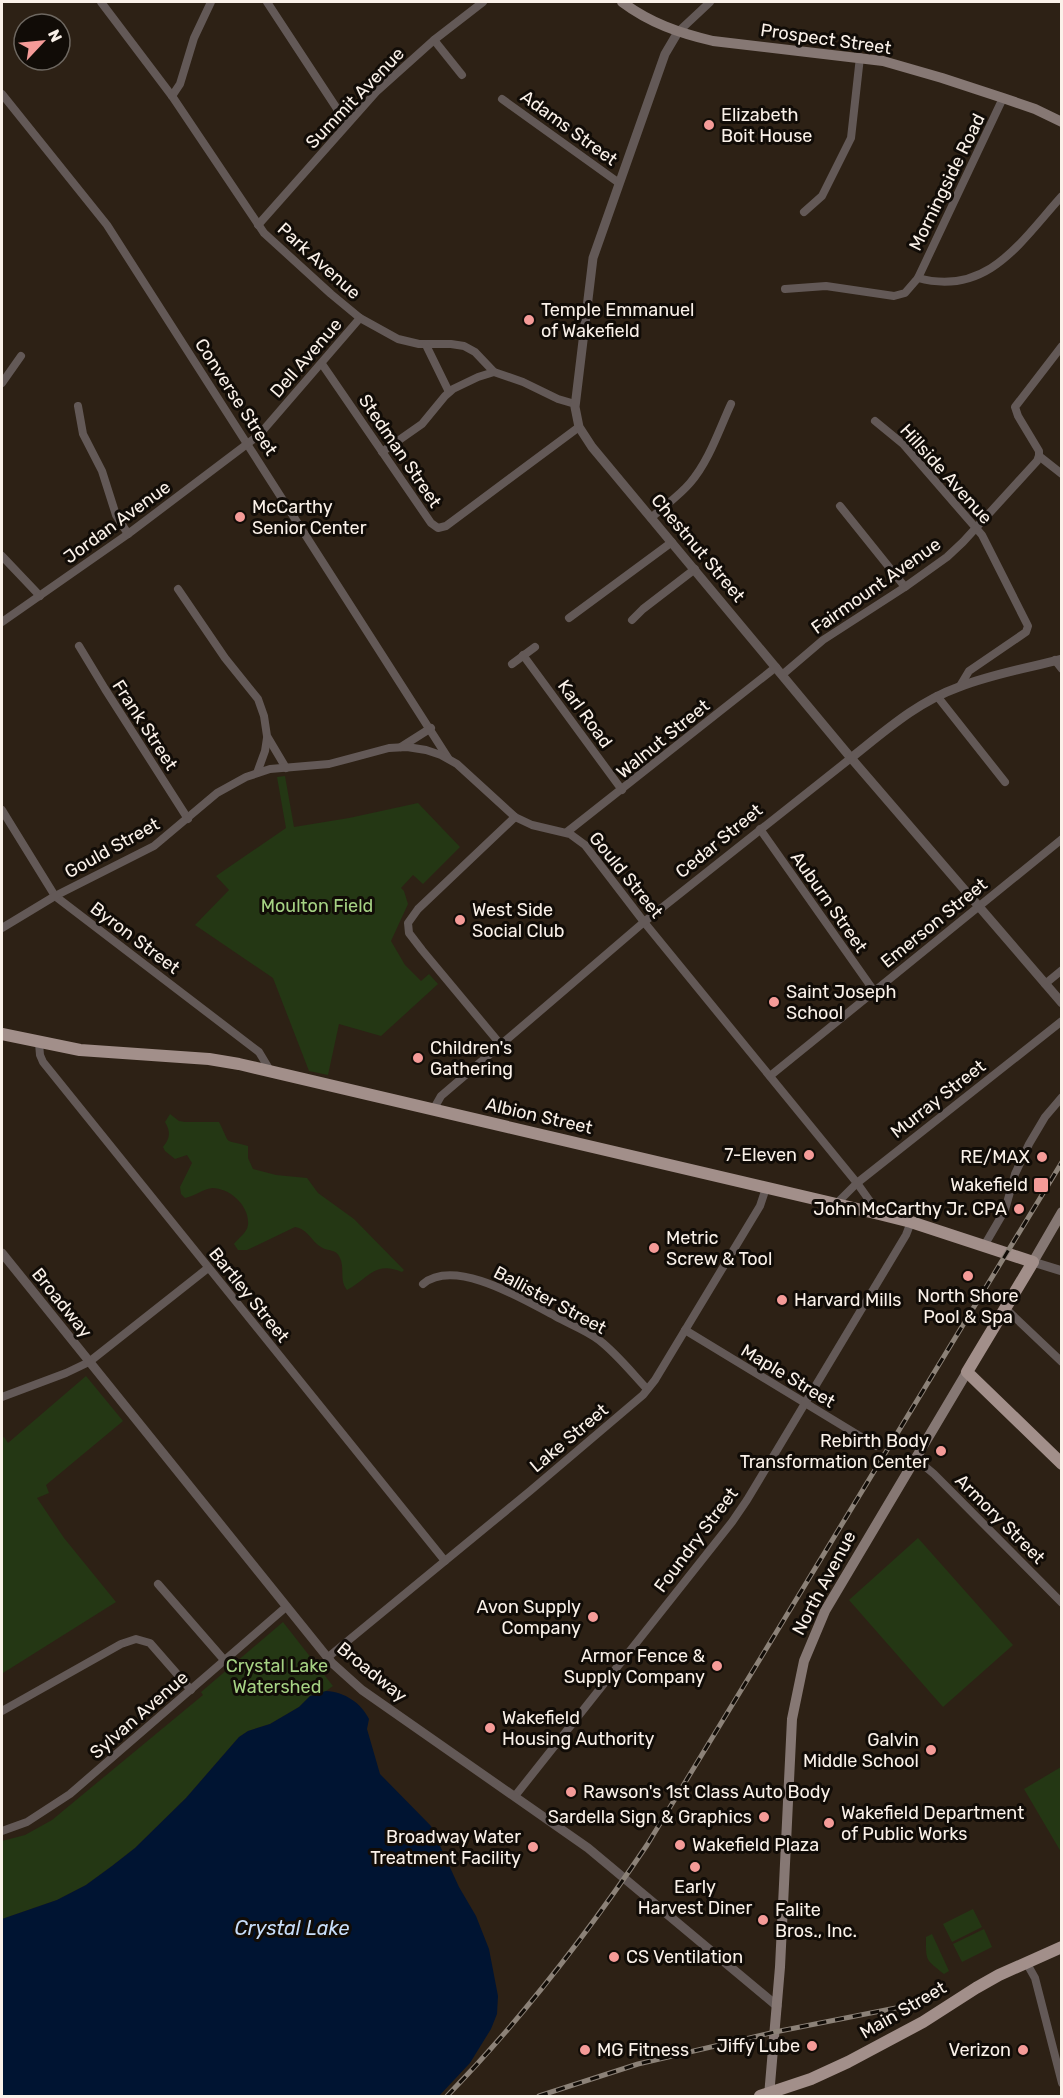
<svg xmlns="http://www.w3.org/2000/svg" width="1063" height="2098" font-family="Rubik,sans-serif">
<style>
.green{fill:#243714}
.water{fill:#001432}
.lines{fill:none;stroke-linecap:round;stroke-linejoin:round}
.minor{stroke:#635957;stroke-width:8}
.tertiary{stroke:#635957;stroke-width:9}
.secondary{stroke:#867874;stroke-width:10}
.primary{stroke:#a28f8a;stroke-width:12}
.rail-casing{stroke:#8c8278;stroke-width:5}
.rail{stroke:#110c07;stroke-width:3;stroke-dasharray:9;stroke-linecap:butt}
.poi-dot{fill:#f59b98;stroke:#110c07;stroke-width:2}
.labels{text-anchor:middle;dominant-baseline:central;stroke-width:6;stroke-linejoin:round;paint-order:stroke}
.street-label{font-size:18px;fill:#faf1e9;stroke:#110c07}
.poi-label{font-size:18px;fill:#faf1e9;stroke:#110c07;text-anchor:start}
.park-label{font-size:18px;fill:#a6d284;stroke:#110c07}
.water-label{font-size:20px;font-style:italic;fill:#c8defa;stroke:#110c07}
</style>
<rect width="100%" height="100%" fill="#2d2115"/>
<g class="green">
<polygon points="285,776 294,827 349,818 418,803 460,847 423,884 413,875 401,888 404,891 408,904 391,941 405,965 421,981 429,974 438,984 381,1036 339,1024 328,1075 309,1071 273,978 195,925 229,890 216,876 286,828 277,777"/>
<path d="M170 1114 179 1121 185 1122H219C232 1147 221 1138 248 1146V1158L253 1169 276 1175 307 1178 318 1193 354 1219 404 1270 402 1272C374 1260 367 1280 347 1290 339 1280 345 1269 340 1258 336 1248 328 1252 321 1247 311 1241 308 1229 295 1227L247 1250H238L234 1244C238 1238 247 1233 248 1225 250 1206 230 1188 212 1188 203 1189 195 1196 185 1198L181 1194 180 1187 192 1163 187 1155 175 1159 165 1151 163 1147C170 1139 171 1132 165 1122Z"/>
<polygon points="86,1376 123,1421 46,1485 49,1493 37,1498 64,1538 116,1602 3,1673 2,1670 2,1438 4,1437 8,1443"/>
<polygon points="918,1538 1013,1645 943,1707 849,1600"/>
<polygon points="283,1622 333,1686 326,1691 310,1696 299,1707 270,1724 248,1731 239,1737 186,1798 135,1848 112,1866 86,1885 57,1900 2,1919 2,1841 25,1835 52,1820 203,1695 201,1692"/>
<polygon points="1061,1767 1061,1852 1024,1789"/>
<polygon points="973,1909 982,1927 952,1942 943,1924"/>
<polygon points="984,1929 992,1947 962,1962 953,1944"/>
<path d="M932 1934 949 1971 944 1974C925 1959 926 1961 926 1937Z"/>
</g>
<path class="water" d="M326 1691C345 1692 361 1703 369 1719L367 1729 380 1774 431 1826 459 1887 476 1916 489 1949 498 1996 497 2014 491 2029 470 2063 439 2096H2V1919L57 1900 86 1885 112 1866 135 1848 186 1798 239 1737 248 1731 270 1724 299 1707 310 1696Z"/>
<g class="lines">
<g class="minor">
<polyline points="101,2 172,96 264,233 331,294 360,318 398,339 419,344 451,344 464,346 475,352 494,372 523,382 558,399 575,404"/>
<polyline points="267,2 347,124"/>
<polyline points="678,32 710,2"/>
<polyline points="434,40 462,75"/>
<polyline points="2,94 107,225 448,758"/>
<polyline points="172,96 180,84 194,38 211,2"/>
<polyline points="502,99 619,183"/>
<polyline points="804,212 822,196 851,138 860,57"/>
<polyline points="258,225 376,92 434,40 483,2"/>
<path d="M918 278C988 297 1021 241 1062 196"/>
<polyline points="785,289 826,286 894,296 905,293 918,278 1003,98"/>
<polyline points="426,345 449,392"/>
<polyline points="322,364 431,523 438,528 446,526 579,427"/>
<polyline points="2,383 21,356"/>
<polyline points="78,406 83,434 102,471 116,515 128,534"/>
<polyline points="875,421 903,444 982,535 1028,626 1026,632 969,671 960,686"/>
<polyline points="382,452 422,424 445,396 453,389 478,377 494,372"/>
<polyline points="1039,456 1062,474"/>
<polyline points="840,506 905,587"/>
<path d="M651 518C664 506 679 496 690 483 709 461 719 430 731 404"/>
<polyline points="2,556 40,596"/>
<polyline points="178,589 225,658 258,699 264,716 267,736 286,768"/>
<polyline points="569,618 672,542"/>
<polyline points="632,620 643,609 695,569"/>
<polyline points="2,622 128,534 259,435 360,318"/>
<polyline points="79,646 105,689 188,819"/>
<polyline points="523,655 622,790"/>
<polyline points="1055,660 1062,669"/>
<polyline points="512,664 535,647"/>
<polyline points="782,675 823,640 905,587 947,557 963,542 1037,461 1039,456 1039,451 1018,416 1015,407 1062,346"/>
<polyline points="937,696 1005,782"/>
<polyline points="401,747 431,728"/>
<polyline points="257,773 265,751 267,738"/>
<polyline points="2,810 55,896 259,1052 271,1072"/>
<polyline points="760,829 874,991"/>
<polyline points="567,832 776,667"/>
<polyline points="2,928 55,896 154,846 217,793 246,777 270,769 329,764 389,748 407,747 426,750 441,755 457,764 515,817 532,825 570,834 585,845 644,922 857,1183 879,1214"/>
<polyline points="1045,984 1062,970"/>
<polyline points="39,1043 40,1055 43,1062 445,1561"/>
<polyline points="501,1045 422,950 409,933 408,923 418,909 515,817"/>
<polyline points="770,1076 1062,839"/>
<polyline points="433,1110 441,1096 644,922 851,758"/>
<polyline points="836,1204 857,1183 1062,1021"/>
<polyline points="984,1246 1005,1210 1015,1174 1029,1144 1045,1117 1062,1097"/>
<path d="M423 1284C455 1257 524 1300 555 1316 569 1324 586 1330 599 1340 617 1354 632 1373 647 1389"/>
<polyline points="1006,1309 1062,1362"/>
<polyline points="685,1330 876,1446"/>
<polyline points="2,1397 66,1373 89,1362 208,1268"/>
<polyline points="915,1458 934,1474 1062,1603"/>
<polyline points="158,1584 225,1661"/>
<polyline points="327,1658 530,1491 643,1395 655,1380 760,1206 766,1188"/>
<polyline points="2,1711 121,1644 136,1639 150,1643 191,1690"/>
<polyline points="515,1796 732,1522 747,1500 906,1235 911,1222"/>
<polyline points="2,1831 27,1822 70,1794 286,1607"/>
<polyline points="1026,1962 1035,1978 1062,2083"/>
</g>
<g class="tertiary">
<polyline points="678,32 665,54 593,258 575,407 579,427 592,447 851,758 1062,1003"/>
<path d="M851 758C885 731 917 702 959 687 992 674 1028 668 1062 659"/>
<polyline points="2,1253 332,1663 362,1690 588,1848 777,2006"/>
<polyline points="1033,1262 1062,1271"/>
</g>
<g class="secondary">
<path d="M622 2C650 23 679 33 713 41L883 61 942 78 1003 98 1035 109 1062 122"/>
<polyline points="1033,1262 1062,1212"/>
<polyline points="769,2096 780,1967 792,1719 804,1661 825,1611 844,1579 967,1372"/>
</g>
<g class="primary">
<polyline points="2,1034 80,1050 209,1059 239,1064 879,1214 911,1222 1033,1262 967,1372 1062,1464"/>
<polyline points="760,2096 811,2079 848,2062 923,2022 976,1988 999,1975 1062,1947"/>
</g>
<defs>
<g id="rail">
<path d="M447 2096C522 2019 587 1934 647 1845L1062 1162"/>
<polyline points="539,2096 638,2064 775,2032 916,2004"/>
</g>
</defs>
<use href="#rail" class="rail-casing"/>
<use href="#rail" class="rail"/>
</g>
<g class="poi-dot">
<circle cx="709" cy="125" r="6"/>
<circle cx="529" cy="320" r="6"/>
<circle cx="240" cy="517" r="6"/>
<circle cx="460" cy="920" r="6"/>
<circle cx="774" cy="1002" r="6"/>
<circle cx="418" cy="1058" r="6"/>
<circle cx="809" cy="1155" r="6"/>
<circle cx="1042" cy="1157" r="6"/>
<rect x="1033" y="1177" width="16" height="16" rx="3"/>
<circle cx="1019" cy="1209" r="6"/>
<circle cx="654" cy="1248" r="6"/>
<circle cx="968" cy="1276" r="6"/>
<circle cx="782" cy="1300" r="6"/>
<circle cx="941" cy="1451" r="6"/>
<circle cx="593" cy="1617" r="6"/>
<circle cx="717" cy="1666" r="6"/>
<circle cx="490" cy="1728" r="6"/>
<circle cx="931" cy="1750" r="6"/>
<circle cx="571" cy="1792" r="6"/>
<circle cx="764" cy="1817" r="6"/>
<circle cx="829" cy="1823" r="6"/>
<circle cx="680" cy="1845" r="6"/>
<circle cx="533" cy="1847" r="6"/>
<circle cx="695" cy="1867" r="6"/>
<circle cx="763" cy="1920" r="6"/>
<circle cx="614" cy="1957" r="6"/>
<circle cx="812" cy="2046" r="6"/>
<circle cx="585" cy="2050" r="6"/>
<circle cx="1023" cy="2050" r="6"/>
</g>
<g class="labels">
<g class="street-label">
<text transform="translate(826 39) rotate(8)">Prospect Street</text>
<text transform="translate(355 98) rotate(-46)">Summit Avenue</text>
<text transform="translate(569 128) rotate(36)">Adams Street</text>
<text transform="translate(947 182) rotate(-64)">Morningside Road</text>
<text transform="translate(319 261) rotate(42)">Park Avenue</text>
<text transform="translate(306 358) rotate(-49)">Dell Avenue</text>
<text transform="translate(236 397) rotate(57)">Converse Street</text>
<text transform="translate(400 451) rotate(56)">Stedman Street</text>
<text transform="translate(946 474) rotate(48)">Hillside Avenue</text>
<text transform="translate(117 522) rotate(-36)">Jordan Avenue</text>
<text transform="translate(698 548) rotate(50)">Chestnut Street</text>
<text transform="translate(876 586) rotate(-35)">Fairmount Avenue</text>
<text transform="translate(585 714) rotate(54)">Karl Road</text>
<text transform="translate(145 725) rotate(57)">Frank Street</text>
<text transform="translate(663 739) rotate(-39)">Walnut Street</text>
<text transform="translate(719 841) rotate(-39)">Cedar Street</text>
<text transform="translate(112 848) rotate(-29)">Gould Street</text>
<text transform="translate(626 875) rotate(51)">Gould Street</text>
<text transform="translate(829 902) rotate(55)">Auburn Street</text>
<text transform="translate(934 923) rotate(-39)">Emerson Street</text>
<text transform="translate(135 938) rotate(37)">Byron Street</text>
<text transform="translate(938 1099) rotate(-38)">Murray Street</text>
<text transform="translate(539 1116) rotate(13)">Albion Street</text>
<text transform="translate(249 1295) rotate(51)">Bartley Street</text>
<text transform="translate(550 1300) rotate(28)">Ballister Street</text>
<text transform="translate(62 1303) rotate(51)">Broadway</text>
<text transform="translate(788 1376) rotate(31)">Maple Street</text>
<text transform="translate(569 1438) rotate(-40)">Lake Street</text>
<text transform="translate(1000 1519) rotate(45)">Armory Street</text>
<text transform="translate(696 1540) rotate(-53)">Foundry Street</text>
<text transform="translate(824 1583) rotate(-62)">North Avenue</text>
<text transform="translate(372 1672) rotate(39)">Broadway</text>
<text transform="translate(139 1715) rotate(-41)">Sylvan Avenue</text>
<text transform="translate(903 2010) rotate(-30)">Main Street</text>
</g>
<g class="poi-label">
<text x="721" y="115">Elizabeth<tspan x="721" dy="21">Boit House</tspan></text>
<text x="541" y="310">Temple Emmanuel<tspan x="541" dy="21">of Wakefield</tspan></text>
<text x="252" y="507">McCarthy<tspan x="252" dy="21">Senior Center</tspan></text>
<text x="472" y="910">West Side<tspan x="472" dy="21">Social Club</tspan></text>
<text x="786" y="992">Saint Joseph<tspan x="786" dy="21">School</tspan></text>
<text x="430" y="1048">Children's<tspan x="430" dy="21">Gathering</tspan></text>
<text x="797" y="1155" text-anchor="end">7-Eleven</text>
<text x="1030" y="1157" text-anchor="end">RE/MAX</text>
<text x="1028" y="1185" text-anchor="end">Wakefield</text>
<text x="1007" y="1209" text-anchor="end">John McCarthy Jr. CPA</text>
<text x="666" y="1238">Metric<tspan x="666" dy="21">Screw &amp; Tool</tspan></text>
<text x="968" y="1296" text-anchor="middle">North Shore<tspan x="968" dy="21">Pool &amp; Spa</tspan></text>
<text x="794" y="1300">Harvard Mills</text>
<text x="929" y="1441" text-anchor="end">Rebirth Body<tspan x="929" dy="21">Transformation Center</tspan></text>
<text x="581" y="1607" text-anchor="end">Avon Supply<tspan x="581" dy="21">Company</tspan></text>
<text x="705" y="1656" text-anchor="end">Armor Fence &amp;<tspan x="705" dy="21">Supply Company</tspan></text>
<text x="502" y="1718">Wakefield<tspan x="502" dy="21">Housing Authority</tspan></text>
<text x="919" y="1740" text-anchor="end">Galvin<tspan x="919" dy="21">Middle School</tspan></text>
<text x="583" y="1792">Rawson's 1st Class Auto Body</text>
<text x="841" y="1813">Wakefield Department<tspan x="841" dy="21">of Public Works</tspan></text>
<text x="752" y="1817" text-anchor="end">Sardella Sign &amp; Graphics</text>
<text x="521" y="1837" text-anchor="end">Broadway Water<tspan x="521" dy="21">Treatment Facility</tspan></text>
<text x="692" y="1845">Wakefield Plaza</text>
<text x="695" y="1887" text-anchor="middle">Early<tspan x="695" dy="21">Harvest Diner</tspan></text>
<text x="775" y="1910">Falite<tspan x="775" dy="21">Bros., Inc.</tspan></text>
<text x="626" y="1957">CS Ventilation</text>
<text x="800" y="2046" text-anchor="end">Jiffy Lube</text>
<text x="597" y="2050">MG Fitness</text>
<text x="1011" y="2050" text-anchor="end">Verizon</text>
</g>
<g class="park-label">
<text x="317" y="906">Moulton Field</text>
<text x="277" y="1666">Crystal Lake<tspan x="277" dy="21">Watershed</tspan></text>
</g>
<g class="water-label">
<text x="292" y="1928">Crystal Lake</text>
</g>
</g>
<rect width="1063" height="2098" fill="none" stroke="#faf1e9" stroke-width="6"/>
<g transform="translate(42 42) rotate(64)"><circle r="28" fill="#110c07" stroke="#6e6861" stroke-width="1.5"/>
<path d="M0-4.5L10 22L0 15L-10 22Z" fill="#f59b98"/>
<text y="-9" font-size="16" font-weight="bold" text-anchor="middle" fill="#faf1e9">N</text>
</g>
</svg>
